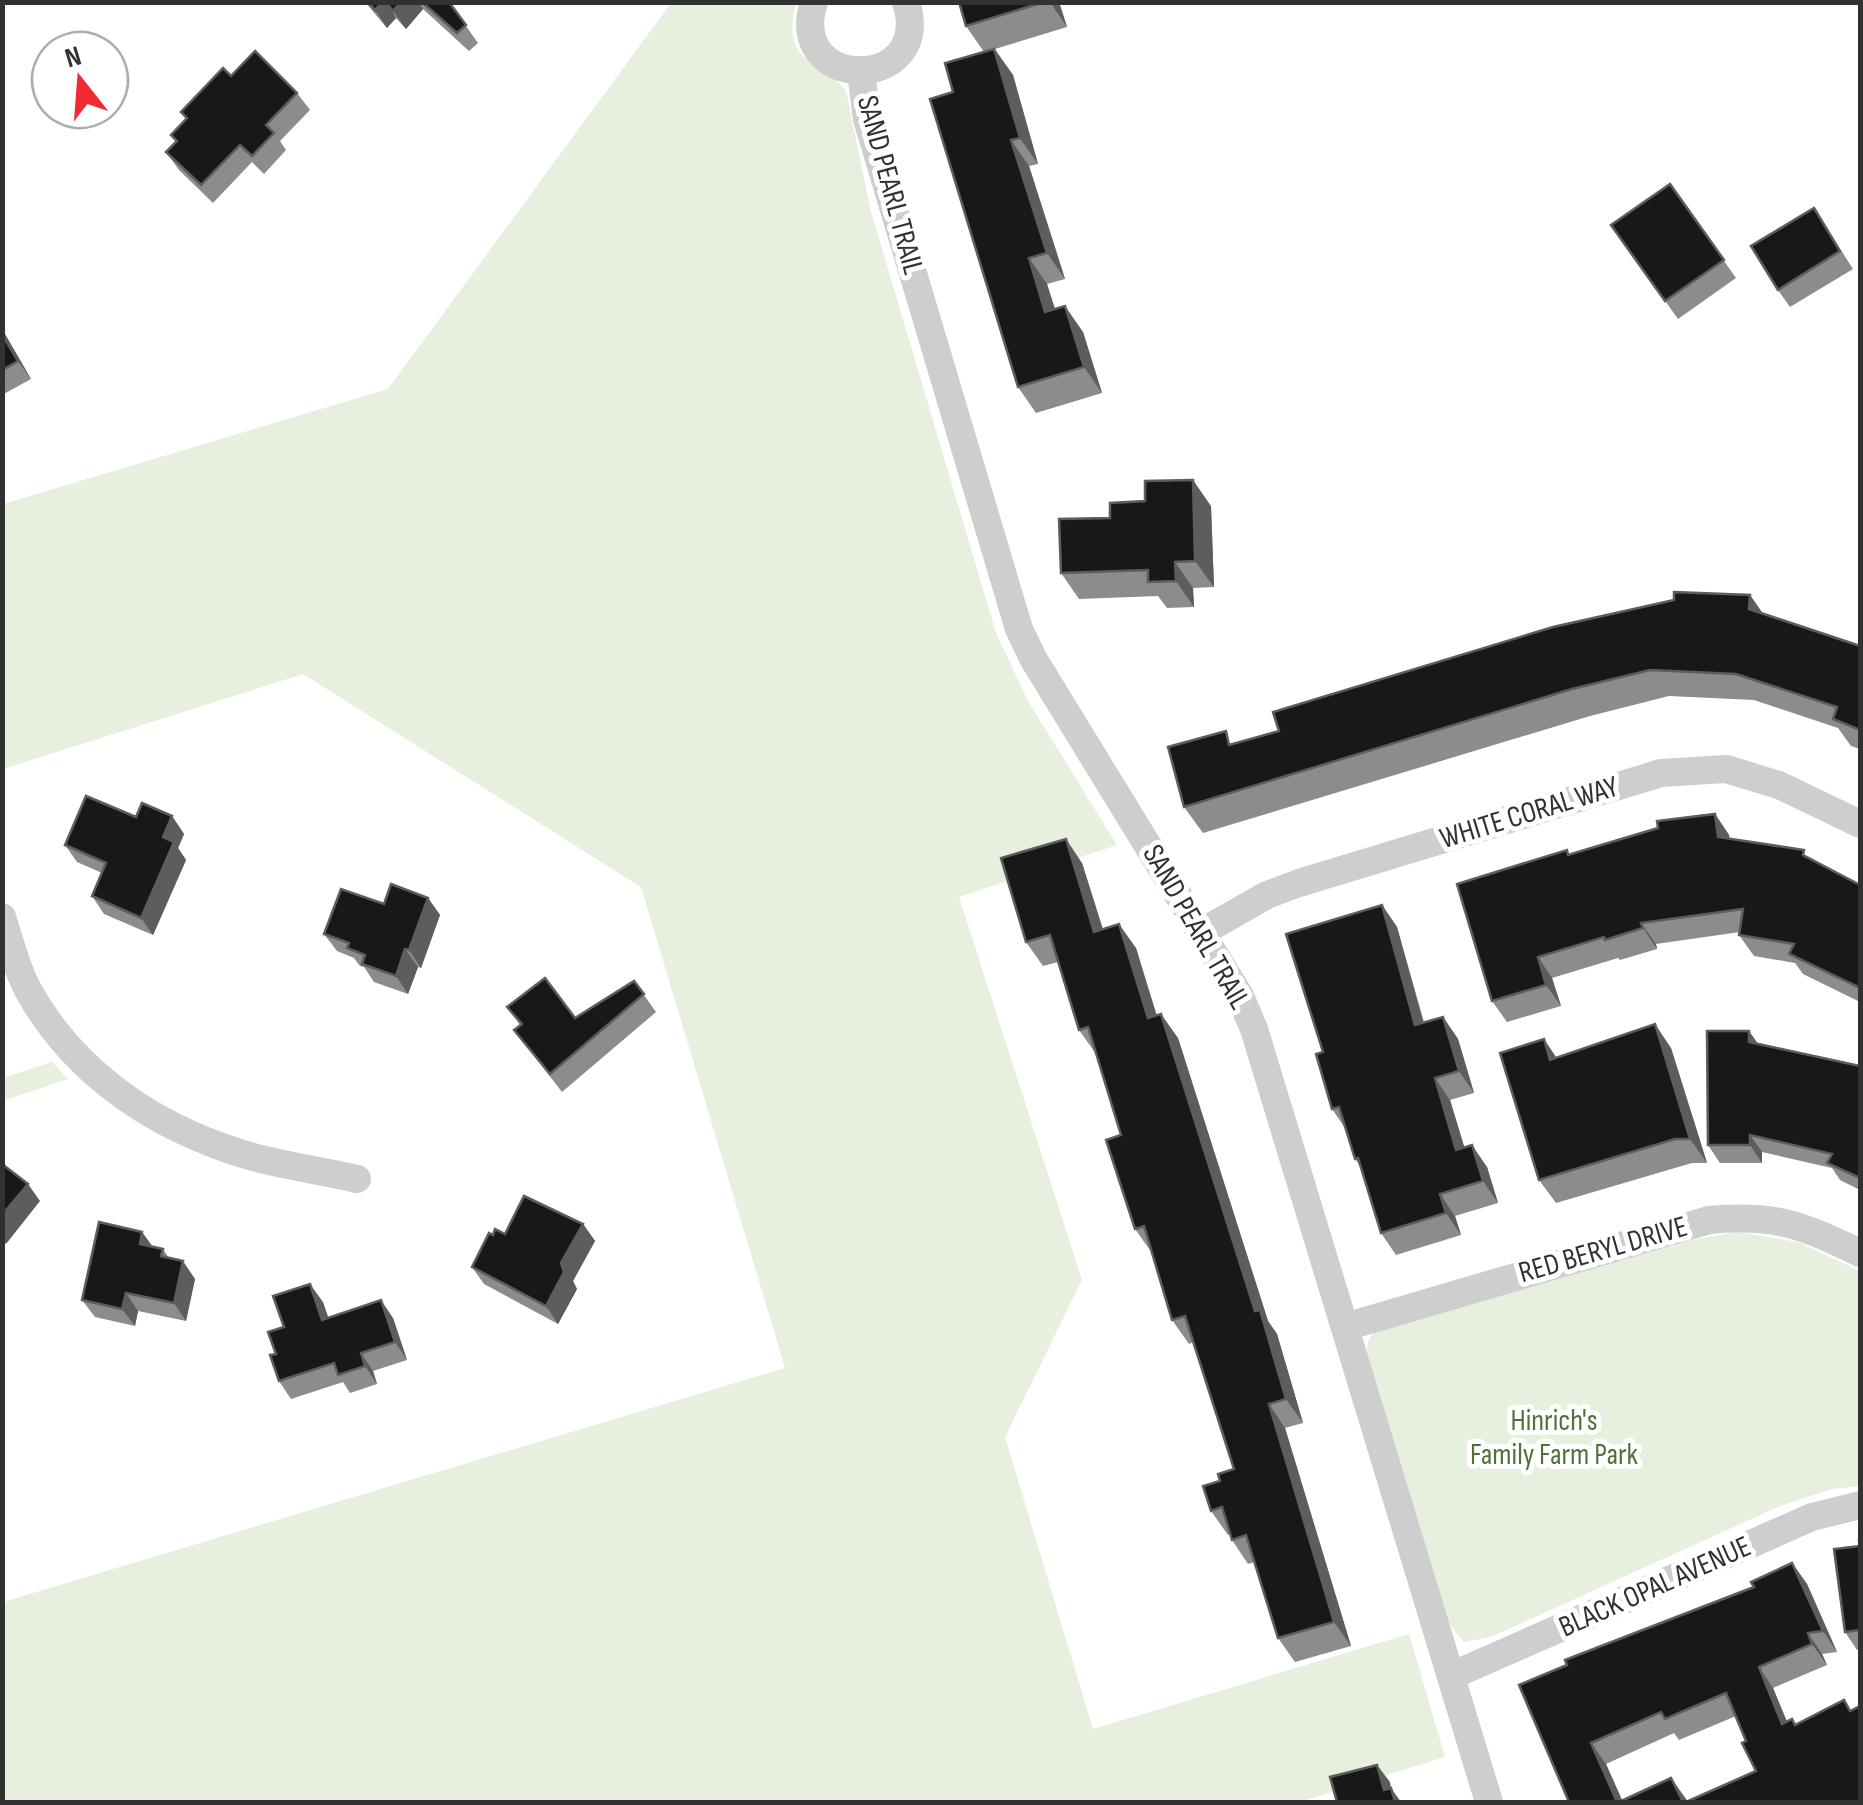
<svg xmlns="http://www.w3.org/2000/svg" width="1863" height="1805" font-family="'Sofia Sans Condensed',sans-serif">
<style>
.green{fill:#e7efdf}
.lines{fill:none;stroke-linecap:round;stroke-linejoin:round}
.street{stroke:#cecece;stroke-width:28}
.wall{fill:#8c8c8c;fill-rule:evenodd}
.shaded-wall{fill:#5d5d5d}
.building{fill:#181818;stroke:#5d5d5d;stroke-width:2.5}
.labels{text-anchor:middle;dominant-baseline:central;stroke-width:10;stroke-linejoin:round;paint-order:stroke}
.street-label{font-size:30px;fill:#313131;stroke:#fff}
.park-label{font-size:30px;fill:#52713a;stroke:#fff}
</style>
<rect width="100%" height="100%" fill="#fff"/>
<g class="green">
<path d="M671 3H796C780 67 820 56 846 91L870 208 996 633 1028 701 1117 845 959 897 1082 1280 1005 1437 1093 1729 1409 1634 1445 1757 1300 1802H3V1602L785 1368 641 887 303 674 3 769V504L388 389Z"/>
<polygon points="52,1062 68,1079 3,1101 3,1078"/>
<path d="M1737 1232 1798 1242 1860 1271V1486L1832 1489 1780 1506 1491 1637 1464 1642 1449 1624 1368 1359C1366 1346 1367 1340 1376 1330L1685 1241Z"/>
</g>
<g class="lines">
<g class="street">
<path d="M814 2C785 93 935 93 906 2"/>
<polyline points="861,72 867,119 1019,629 1034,660 1240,996 1254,1029 1489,1802"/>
<path d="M2 917C10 941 16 968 28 990 70 1066 141 1118 222 1147 264 1163 313 1169 357 1179"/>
<polyline points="1202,932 1267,895 1299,883 1661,773 1726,769 1779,785 1860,824"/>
<path d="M1345 1327 1709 1220C1777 1214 1801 1225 1860 1253"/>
<polyline points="1451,1676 1812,1517 1860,1505"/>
</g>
</g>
<g class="wall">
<polygon points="365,2 449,2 478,43 469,51 423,9 406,29 396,18 387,28"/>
<polygon points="959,2 1059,2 1067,27 995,49 1013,75 1038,164 1029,166 1065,279 1047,284 1055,309 1083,332 1102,393 1036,413 1018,387 953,92 984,52 966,26"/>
<polygon points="231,76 297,93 310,110 280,141 286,150 264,174 252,162 213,203 179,170 166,152 176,142 171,135 186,119 181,112"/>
<polygon points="1670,184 1736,278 1678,319 1611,225"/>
<polygon points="1814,208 1853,269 1790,307 1778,290"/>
<polygon points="2,329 31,379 2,395"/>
<polygon points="1211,506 1214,587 1193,588 1194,607 1167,608 1158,596 1079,599 1061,573 1110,518"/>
<polygon points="1750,595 1763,614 1860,646 1860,749 1851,746 1838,728 1754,700 1669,696 1590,716 1203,833 1184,807 1234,743"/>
<polygon points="1715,814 1729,835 1730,839 1809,858 1860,885 1860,1002 1803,974 1795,963 1754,956 1739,935 1740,932 1656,944 1657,949 1620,960 1618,958 1552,978 1561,1006 1507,1022 1492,1001 1570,854"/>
<polygon points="172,816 184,834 178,848 186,860 153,935 104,914 92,896 102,873 77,862 65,845 136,817"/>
<polygon points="1082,863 1103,929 1136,948 1156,1016 1178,1038 1268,1321 1277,1334 1303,1423 1285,1428 1351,1646 1295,1662 1278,1638 1254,1562 1248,1564 1232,1540 1230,1534 1228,1535 1211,1511 1220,1481 1234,1469 1193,1342 1189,1344 1172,1320 1152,1253 1135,1229 1121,1135 1096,1054 1079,1030 1058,962 1043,966 1026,942"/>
<polygon points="428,898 440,915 421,968 418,967 408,994 374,982 364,967 360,966 354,958 337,951 324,934"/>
<polygon points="1382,905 1397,927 1424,1022 1443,1017 1458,1039 1474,1093 1450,1100 1464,1148 1487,1167 1498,1203 1455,1216 1461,1235 1396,1255 1381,1233 1361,1167 1355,1159 1345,1128 1332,1109 1323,1052"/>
<polygon points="634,981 656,1012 562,1092 514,1030 520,1025 507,1007 575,1018"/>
<polygon points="1758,1043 1860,1066 1860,1190 1840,1180 1832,1168 1762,1152 1762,1163 1720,1163 1708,1145"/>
<polygon points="1671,1048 1707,1163 1692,1163 1556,1203 1539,1180 1556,1058"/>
<polygon points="583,1224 595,1241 573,1281 577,1289 558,1324 484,1284 472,1267 493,1235"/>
<polygon points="142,1232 153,1247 163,1249 169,1258 195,1279 186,1321 138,1311 135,1326 95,1317 82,1300"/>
<polygon points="323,1302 328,1318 393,1318 407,1360 373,1371 377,1384 350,1393 343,1382 291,1399 279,1381 276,1354"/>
<polygon points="1860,1541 1860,1649 1857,1650 1845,1632"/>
<path d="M1792 1563 1807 1584 1837 1652 1822 1654 1827 1665 1773 1688 1787 1721 1796 1725 1851 1711 1860 1802H1569L1519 1685 1754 1587ZM1736 1716 1756 1771 1687 1802 1671 1778 1622 1801 1606 1764 1674 1733 1679 1740Z"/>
</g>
<g class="shaded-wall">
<polygon points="382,2 386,2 396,18 387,28 375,10"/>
<polygon points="401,2 418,2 423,9 406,29 393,11"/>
<polygon points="1050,2 1059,2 1067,27"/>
<polygon points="994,49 1013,75 1038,164 1020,138"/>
<polygon points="1011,140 1029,166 1065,279 1047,253"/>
<polygon points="1029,258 1047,284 1064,338 1045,312"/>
<polygon points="1065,306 1083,332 1102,393 1084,367"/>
<polygon points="2,329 31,379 18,361 2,334"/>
<polygon points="1193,480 1211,506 1214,587 1195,561"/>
<polygon points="1175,562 1193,588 1194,607 1176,581"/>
<polygon points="1750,595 1768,621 1749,609"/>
<polygon points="1715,814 1729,835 1732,858 1718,837"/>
<polygon points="172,816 184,834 178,848 186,860 153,935 141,918 163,837"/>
<polygon points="1066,839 1082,863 1111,956 1094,932"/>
<polygon points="428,898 440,915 421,968 409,950"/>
<polygon points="1382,905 1397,927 1430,1047 1415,1025"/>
<polygon points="1641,923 1656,944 1657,949 1643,928"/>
<polygon points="1119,924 1136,948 1165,1042 1148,1018"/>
<polygon points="405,949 418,967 408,994 396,976"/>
<polygon points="1538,957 1552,978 1561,1006 1546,985"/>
<polygon points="1161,1014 1178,1038 1268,1321 1277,1334 1303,1423 1286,1399 1255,1311"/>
<polygon points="1443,1017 1458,1039 1474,1093 1459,1071"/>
<polygon points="1655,1024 1671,1048 1707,1163 1690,1139"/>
<polygon points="1749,1031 1761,1048 1749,1042"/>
<polygon points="1544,1039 1560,1063 1550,1060"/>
<polygon points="1435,1078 1450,1100 1472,1172 1456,1150"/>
<polygon points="1750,1135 1762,1152 1762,1163 1750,1145"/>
<polygon points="1472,1145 1487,1167 1498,1203 1483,1181"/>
<polygon points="28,1184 40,1201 6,1244 2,1239 2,1215"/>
<polygon points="1440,1194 1455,1216 1461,1235 1446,1213"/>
<polygon points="583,1224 595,1241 573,1281 577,1289 558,1324 546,1306 561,1263"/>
<polygon points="142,1232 154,1249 140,1244"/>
<polygon points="183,1261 195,1279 186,1321 174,1303"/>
<polygon points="310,1284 323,1302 335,1337 322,1320"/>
<polygon points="126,1293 138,1311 135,1326 122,1309"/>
<polygon points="381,1300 393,1318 407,1360 395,1342"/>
<polygon points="361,1353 373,1371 377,1384 365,1366"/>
<polygon points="1269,1404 1285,1428 1351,1646 1334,1622"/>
<polygon points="1792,1563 1807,1584 1837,1652 1823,1631"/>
<polygon points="1808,1633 1822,1654 1827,1665 1812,1644"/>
<polygon points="1759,1667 1773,1688 1796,1745 1782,1724"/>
<polygon points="1591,1743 1606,1764 1623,1802 1617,1802"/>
<polygon points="1377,1765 1390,1782 1391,1788 1401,1802 1393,1802 1384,1790"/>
<polygon points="1671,1778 1686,1799 1688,1802 1683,1802"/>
</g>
<g class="building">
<polygon points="368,2 382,2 375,10"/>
<polygon points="386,2 401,2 393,11"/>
<polygon points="422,2 449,2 466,25 457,33"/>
<polygon points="959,2 1044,2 966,26"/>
<polygon points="994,49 1020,138 1011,140 1047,253 1029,258 1045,312 1065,306 1084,367 1018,387 930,99 953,92 945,63"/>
<polygon points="255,51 297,93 266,125 274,133 252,156 240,145 201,185 166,152 177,141 171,135 187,118 181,112 223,68 231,76"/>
<polygon points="1670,184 1724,260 1665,301 1611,225"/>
<polygon points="1814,208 1840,251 1778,290 1751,246"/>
<polygon points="2,334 18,361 2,370"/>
<polygon points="1193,480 1195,561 1175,562 1176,581 1148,582 1148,570 1061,573 1059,519 1110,518 1110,503 1145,501 1145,481"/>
<polygon points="1674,592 1750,595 1749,609 1860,646 1860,730 1833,719 1837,707 1736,674 1650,670 1572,689 1184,807 1168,747 1226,731 1229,745 1279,731 1273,712 1553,627 1674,600"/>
<polygon points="86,796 136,817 142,803 172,816 163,837 174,842 141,918 92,896 106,863 65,845"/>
<polygon points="1715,814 1718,837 1804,850 1803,855 1860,885 1860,988 1789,954 1794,944 1739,935 1743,909 1641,923 1643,928 1605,940 1604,937 1538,957 1546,985 1492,1001 1457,884 1567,850 1568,855 1658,828 1657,821"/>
<polygon points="1066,839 1094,932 1119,924 1148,1018 1161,1014 1255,1311 1260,1310 1286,1399 1269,1404 1334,1622 1278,1638 1246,1535 1232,1540 1222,1507 1211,1511 1203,1486 1220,1481 1218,1474 1234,1469 1185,1316 1172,1320 1144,1226 1135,1229 1106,1140 1121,1135 1088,1027 1079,1030 1050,935 1026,942 1001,858"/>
<polygon points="391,884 428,898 409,950 405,949 396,976 362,964 365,955 347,948 349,943 324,934 341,889 384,904"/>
<polygon points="1382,905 1415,1025 1443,1017 1459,1071 1435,1078 1456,1150 1472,1145 1483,1181 1440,1194 1446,1213 1381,1233 1358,1158 1355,1159 1339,1107 1332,1109 1316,1054 1323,1052 1286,934"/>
<polygon points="545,978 575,1018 634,981 644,994 550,1074 514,1030 522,1024 507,1007"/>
<polygon points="1655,1024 1690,1139 1675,1139 1539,1180 1500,1053 1544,1039 1550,1060"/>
<polygon points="1707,1031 1749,1031 1749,1042 1860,1066 1860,1178 1827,1163 1832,1154 1750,1135 1750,1145 1708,1145"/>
<polygon points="2,1164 28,1184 2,1215"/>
<polygon points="524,1196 583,1224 561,1263 564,1272 546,1306 472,1267 489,1233 493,1235 495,1229 505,1234"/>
<polygon points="99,1222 142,1232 140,1244 163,1249 161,1256 183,1261 174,1303 126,1293 122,1309 82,1300"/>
<polygon points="310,1284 322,1320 381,1300 395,1342 361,1353 365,1366 338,1375 334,1363 279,1381 270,1355 276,1354 268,1332 284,1327 273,1296"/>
<polygon points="1859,1541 1860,1541 1860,1630 1845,1632 1834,1549 1860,1546"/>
<polygon points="1792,1563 1823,1631 1808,1633 1812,1644 1759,1667 1782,1724 1792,1719 1795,1725 1844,1700 1850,1711 1860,1706 1860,1802 1686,1802 1756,1771 1742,1743 1746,1741 1726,1693 1665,1719 1661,1712 1591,1743 1617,1802 1569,1802 1519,1685 1567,1665 1565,1660 1754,1587 1751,1582"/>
<polygon points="1377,1765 1384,1790 1391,1788 1395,1802 1337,1802 1330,1777"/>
<polygon points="1671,1778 1683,1802 1619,1802"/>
</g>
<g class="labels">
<g class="street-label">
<text transform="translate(890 185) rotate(75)">SAND PEARL TRAIL</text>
<text transform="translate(1529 813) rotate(-17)">WHITE CORAL WAY</text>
<text transform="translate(1196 927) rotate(60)">SAND PEARL TRAIL</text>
<text transform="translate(1603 1250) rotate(-16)">RED BERYL DRIVE</text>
<text transform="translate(1655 1587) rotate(-24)">BLACK OPAL AVENUE</text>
</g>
<g class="park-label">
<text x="1554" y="1421">Hinrich's<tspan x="1554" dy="34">Family Farm Park</tspan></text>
</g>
</g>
<rect width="1863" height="1805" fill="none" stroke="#313131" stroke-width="10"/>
<g transform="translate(80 80) rotate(343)"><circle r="48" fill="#ffffff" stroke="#adadad" stroke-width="2.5"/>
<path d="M0-8L18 38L0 25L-18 38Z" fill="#f12a31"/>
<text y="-15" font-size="28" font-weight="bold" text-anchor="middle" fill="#313131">N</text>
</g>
</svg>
